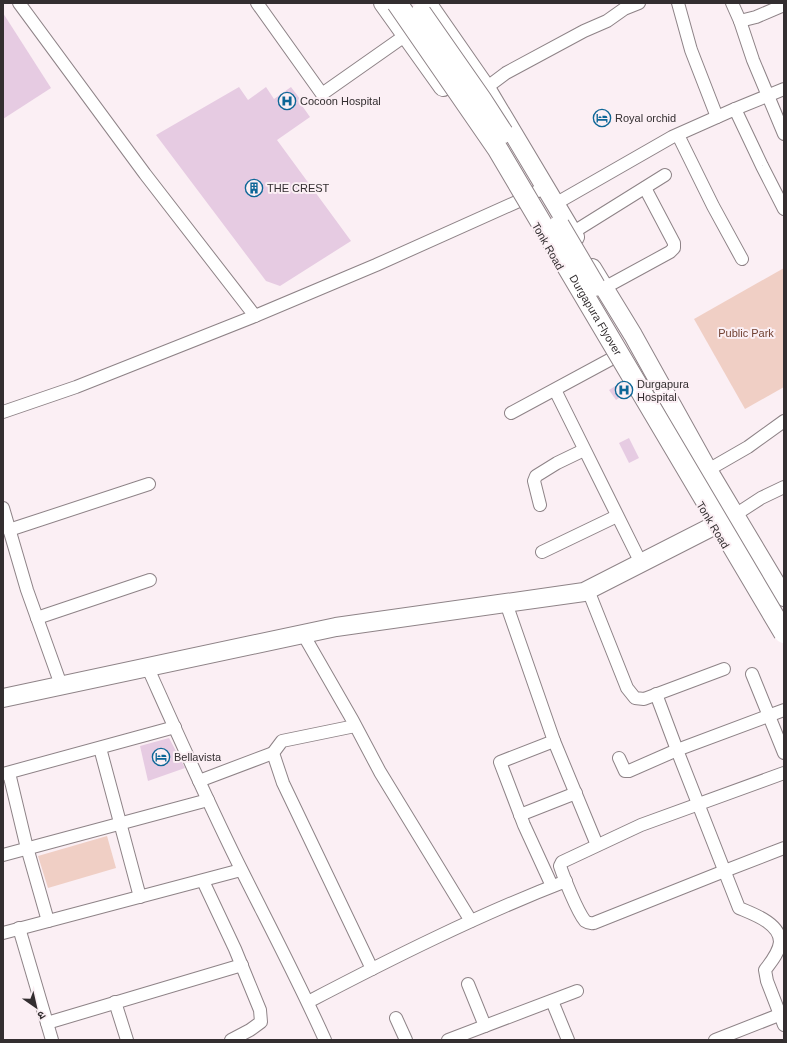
<svg xmlns="http://www.w3.org/2000/svg" width="787" height="1043" font-family="Helvetica,'Noto Sans Devanagari',sans-serif">
<style>
.green{fill:#f0cfc5}
.building{fill:#e6cbe2}
.lines{fill:none;stroke-linecap:round;stroke-linejoin:round}
.street-casing{stroke:#8e8387;stroke-width:14}
.secondary-casing{stroke:#8e8387;stroke-width:20}
.street{stroke:#fff;stroke-width:12}
.secondary{stroke:#fff;stroke-width:18}
.primary-bridge-casing{stroke:#8e8387;stroke-width:22;stroke-linecap:butt}
.primary-bridge{stroke:#fff;stroke-width:20}
.labels{text-anchor:middle;dominant-baseline:central;stroke-width:4;stroke-linejoin:round;paint-order:stroke}
.poi-label{font-size:11px;fill:#332e30;stroke:#fbeff4;text-anchor:start}
.street-label{font-size:11px;fill:#332e30;stroke:#fbeff4}
.park-label{font-size:11px;fill:#724233;stroke:#fbeff4}
</style>
<rect width="100%" height="100%" fill="#fbeff4"/>
<g class="green">
<polygon points="784,268 784,387 745,409 694,319"/>
<polygon points="107,836 116,868 48,888 38,856"/>
</g>
<g class="building">
<polygon points="3,13 51,88 3,119"/>
<polygon points="239,87 248,100 266,87 274,99 291,87 300,99 298,100 310,117 277,140 351,241 280,286 266,281 156,135"/>
<polygon points="622,382 628,392 616,400 609,390"/>
<polygon points="629,438 639,458 629,463 619,443"/>
<polygon points="169,738 185,768 148,781 140,746"/>
</g>
<g class="lines">
<defs>
<g id="street">
<polyline points="19,3 145,174 255,316"/>
<polyline points="257,3 322,94 406,35"/>
<polyline points="678,3 691,50 717,117"/>
<polyline points="732,3 740,21"/>
<polyline points="784,5 756,17 740,21 753,60 784,134"/>
<polyline points="486,88 506,73 584,31 607,21 624,9 639,3"/>
<polyline points="735,109 762,166 784,209"/>
<polyline points="678,135 713,206 742,259"/>
<polyline points="555,204 672,137 735,109 784,89"/>
<polyline points="572,233 665,175"/>
<polyline points="604,288 670,252 674,248 674,243 645,188"/>
<polyline points="555,390 641,563"/>
<polyline points="3,412 76,387 255,316 376,265 521,200 545,187"/>
<polyline points="511,413 613,358"/>
<polyline points="708,470 748,447 784,421"/>
<polyline points="540,505 534,481 536,476 557,463 584,450"/>
<polyline points="3,508 27,590 61,685"/>
<polyline points="735,515 761,498 784,487"/>
<polyline points="9,530 149,484"/>
<polyline points="542,552 617,516"/>
<polyline points="588,590 627,688 635,698 644,699 724,669"/>
<polyline points="506,603 554,741 597,845"/>
<polyline points="37,618 150,580"/>
<polyline points="303,634 353,721 380,772 471,921"/>
<path d="M147 666C178 735 208 803 242 871 270 927 299 982 325 1040"/>
<polyline points="752,674 784,753"/>
<path d="M656 694 677 750 739 908C753 914 780 923 780 942 779 953 771 962 765 970L767 981 784 1025"/>
<polyline points="355,726 282,741 273,753 283,783 372,969"/>
<polyline points="100,748 140,897"/>
<polyline points="619,758 625,771 629,771 677,750 784,710"/>
<polyline points="9,773 26,844 48,921"/>
<path d="M784 773 641 825 562 862 560 866C564 878 577 911 585 921 588 923 590 924 594 923L722 872 784 848"/>
<polyline points="3,774 175,727"/>
<polyline points="199,781 273,753"/>
<polyline points="520,815 576,793"/>
<polyline points="3,855 208,800"/>
<polyline points="203,881 235,949 260,1010 261,1022 250,1030 231,1040"/>
<polyline points="552,886 524,825 500,762 554,741"/>
<polyline points="19,928 52,1040"/>
<polyline points="3,933 241,870"/>
<polyline points="468,984 485,1026"/>
<polyline points="552,1001 568,1040"/>
<polyline points="115,1002 127,1040"/>
<path d="M308 1002C392 958 478 915 566 881"/>
<polyline points="396,1018 406,1040"/>
<polyline points="47,1023 242,965"/>
<polyline points="448,1040 577,991"/>
<polyline points="715,1040 784,1013"/>
</g>
<g id="secondary">
<polyline points="383,3 443,87"/>
<polyline points="427,3 486,88 575,237"/>
<polyline points="592,268 633,335 708,470 784,597"/>
<polyline points="3,698 336,627 584,592 735,515"/>
</g>
</defs>
<use href="#street" class="street-casing"/>
<use href="#secondary" class="secondary-casing"/>
<use href="#street" class="street"/>
<use href="#secondary" class="secondary"/>
<defs>
<g id="primary-bridge">
<path id="s1" d="M397 3 497 148 784 633"/>
<polyline points="421,13 481,99 503,133"/>
<polyline points="559,225 595,286"/>
</g>
</defs>
<use href="#primary-bridge" class="primary-bridge-casing"/>
<use href="#primary-bridge" class="primary-bridge"/>
</g>
<defs>
<symbol id="hospital-ring" viewBox="-11 -11 22 22"><circle r="9.5" fill="#fbeff4" stroke="#0d6697" stroke-width="1.5"/><path d="M-5-5h3v3.5h4V-5h3V5h-3V1.5h-4V5h-3Z" fill="#0d6697"/></symbol>
<symbol id="hotel-ring" viewBox="-11 -11 22 22"><circle r="9.5" fill="#fbeff4" stroke="#0d6697" stroke-width="1.5"/><path d="M-6-4.5h1.5V1H6V5H4.5V3h-9V5H-6ZM-4 0a1.8 1.8 0 1 1 3.6 0ZM.5 0V-2.5h3Q6-2.5 6 0Z" fill="#0d6697"/></symbol>
<symbol id="building-ring" viewBox="-11 -11 22 22"><circle r="9.5" fill="#fbeff4" stroke="#0d6697" stroke-width="1.5"/><path d="M-4-6H4V6H1V3H-1V6H-4ZM-2.5-4.3h1.7v1.8h-1.7ZM.8-4.3h1.7v1.8H.8ZM-2.5-1h1.7V.8h-1.7ZM.8-1h1.7V.8H.8Z" fill="#0d6697"/></symbol>
</defs>
<g fill-rule="evenodd">
<use href="#hospital-ring" x="277" y="91" width="20" height="20"/>
<use href="#hotel-ring" x="592" y="108" width="20" height="20"/>
<use href="#building-ring" x="244" y="178" width="20" height="20"/>
<use href="#hospital-ring" x="614" y="380" width="20" height="20"/>
<use href="#hotel-ring" x="151" y="747" width="20" height="20"/>
</g>
<g class="labels">
<g class="poi-label">
<text x="300" y="101">Cocoon Hospital</text>
<text x="615" y="118">Royal orchid</text>
<text x="267" y="188">THE CREST</text>
<text x="637" y="384">Durgapura<tspan x="637" dy="13">Hospital</tspan></text>
<text x="174" y="757">Bellavista</text>
</g>
<g class="street-label">
<text transform="translate(548 246) rotate(60)">Tonk Road</text>
<text stroke="none"><textPath href="#s1" startOffset="370">Durgapura Flyover</textPath></text>
<text transform="translate(713 525) rotate(59)">Tonk Road</text>
</g>
<g class="park-label">
<text x="746" y="333">Public Park</text>
</g>
</g>
<rect width="787" height="1043" fill="none" stroke="#332e30" stroke-width="8"/>
<g transform="translate(36 1007) rotate(146)" stroke="#fbeff4" stroke-width="3" paint-order="stroke">
<path d="M0-3L7 15L0 10L-7 15Z" fill="#332e30"/>
<text y="-6" font-size="11" font-weight="bold" text-anchor="middle" fill="#332e30">उ</text>
</g>
</svg>
